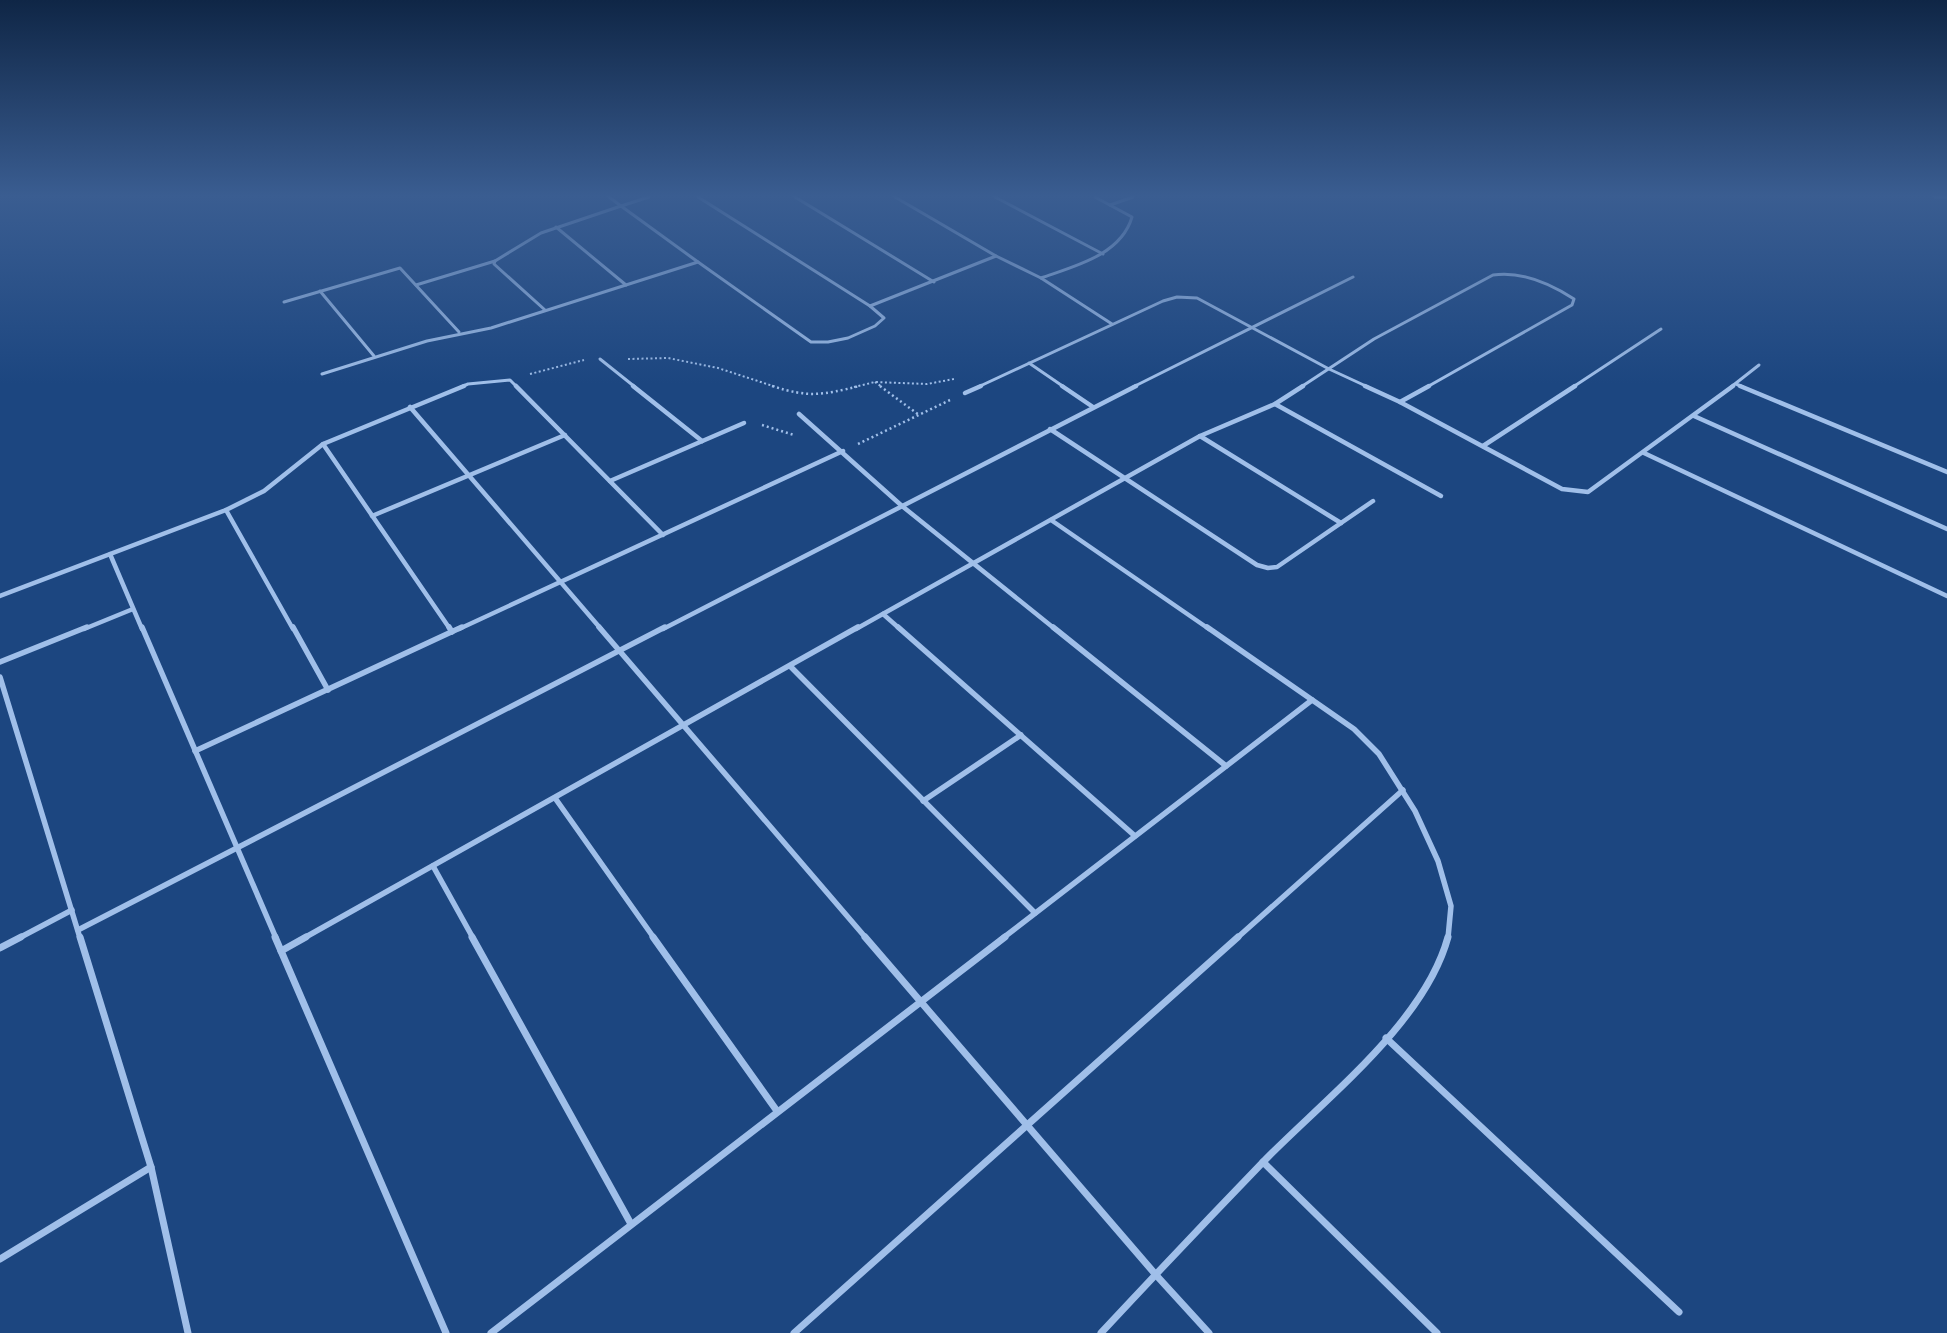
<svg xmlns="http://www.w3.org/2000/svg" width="1947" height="1333" font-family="'Source Sans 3',sans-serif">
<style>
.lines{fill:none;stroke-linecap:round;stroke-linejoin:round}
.path-far1{stroke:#a0bfe9;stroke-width:2;stroke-dasharray:2 2.5;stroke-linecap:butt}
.path{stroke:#a0bfe9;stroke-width:2.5;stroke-dasharray:2 3;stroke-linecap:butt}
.street-far3{stroke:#a0bfe9;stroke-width:3}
.street-far2{stroke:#a0bfe9;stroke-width:4.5}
.street-far1{stroke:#a0bfe9;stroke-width:5.5}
.street{stroke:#a0bfe9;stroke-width:7}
</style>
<rect width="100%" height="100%" fill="#1c4680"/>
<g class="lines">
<g class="path-far1">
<polyline points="628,359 668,358 718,368 776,387"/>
<polyline points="530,374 584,360"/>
<polyline points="875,382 882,387"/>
<polyline points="854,387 875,382 927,384 954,379"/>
</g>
<g class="path">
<path d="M772 386C810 398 821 395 860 386"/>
<polyline points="880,386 919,415"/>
<polyline points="762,425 794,435"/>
<polyline points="858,444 950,400"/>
</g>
<g class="street-far3">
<polyline points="609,197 621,206"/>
<polyline points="698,197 870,306 996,256"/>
<polyline points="795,197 934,282"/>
<polyline points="895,197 996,256 1041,278 1112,324"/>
<polyline points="995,197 1103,254"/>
<polyline points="1935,197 1947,197"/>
<polyline points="1110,205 1133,197"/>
<polyline points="556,227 626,285"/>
<polyline points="698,262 811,342 828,342 848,338 875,326 884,318 870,306"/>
<path d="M1041 278C1075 266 1121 255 1132 217L1095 197"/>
<polyline points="416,285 495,261"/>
<polyline points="320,291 374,356"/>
<polyline points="284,302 400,268 459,332"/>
<polyline points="545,310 494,264 495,261 541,233 621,206"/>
<polyline points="600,359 635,387"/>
<polyline points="1029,363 1064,387"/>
<polyline points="322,374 427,341 491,328 698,262 621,206 649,197"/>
<polyline points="1736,384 1743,387"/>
<polyline points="461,387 468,384 510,380 517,387"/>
<polyline points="978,387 1163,301 1177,297 1197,298 1329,369 1368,387"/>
<polyline points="1133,387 1353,277"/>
<path d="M1301 387 1374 339 1493 275C1521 271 1551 284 1574 299L1572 305 1427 387"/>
<polyline points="1573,387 1661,329"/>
<polyline points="1731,387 1759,365"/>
</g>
<g class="street-far2">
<polyline points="516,386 663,535"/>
<polyline points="633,386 702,441"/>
<polyline points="1062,386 1093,407"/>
<polyline points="1365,386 1400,402 1562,489 1588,492 1733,386"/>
<polyline points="1740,386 1947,472"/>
<polyline points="965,393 981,386"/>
<polyline points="1400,402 1429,386"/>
<polyline points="1275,404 1441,496"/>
<polyline points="410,407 601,629"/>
<polyline points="799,414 902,506 1055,629"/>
<polyline points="1694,416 1947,529"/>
<polyline points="1050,429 1257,565 1268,568 1277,567 1373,501"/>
<polyline points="1200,436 1341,523"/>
<polyline points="323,444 450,629"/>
<polyline points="1483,446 1575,386"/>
<polyline points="1644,453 1947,596"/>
<polyline points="610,481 744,423"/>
<polyline points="226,510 293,629"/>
<polyline points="372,516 565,435"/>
<polyline points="1051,520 1209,629"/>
<polyline points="110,554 142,629"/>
<polyline points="0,596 226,510 264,491 323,444 464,386"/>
<polyline points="883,614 900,629"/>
<polyline points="84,629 133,609"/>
<polyline points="459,629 843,451"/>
<polyline points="663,629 1136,386"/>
<polyline points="856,629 1200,436 1275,404 1303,386"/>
</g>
<g class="street-far1">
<polyline points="142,627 276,938"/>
<polyline points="293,627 328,690"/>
<polyline points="449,627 452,632"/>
<polyline points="599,627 866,938"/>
<polyline points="898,627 1135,836"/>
<polyline points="1053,627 1226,766"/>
<polyline points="1207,627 1354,729 1379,754 1415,811 1438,861 1451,906 1448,938"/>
<polyline points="0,662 87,627"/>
<polyline points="790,666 1035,913"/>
<polyline points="0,677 80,938"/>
<polyline points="195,751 462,627"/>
<polyline points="555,798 654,938"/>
<polyline points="923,801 1021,735"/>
<polyline points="433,866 473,938"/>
<polyline points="78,930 665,627"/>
<polyline points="19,938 72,910"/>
<polyline points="304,938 858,627"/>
<polyline points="1003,938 1312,700"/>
<polyline points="1237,938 1403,790"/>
</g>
<g class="street">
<polyline points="80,937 151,1167 188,1333"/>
<polyline points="275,937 446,1333"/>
<polyline points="472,937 631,1224"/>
<polyline points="653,937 777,1111"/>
<polyline points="865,937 1156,1275 1209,1333"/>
<polyline points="0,948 21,937"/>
<polyline points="281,951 306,937"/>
<polyline points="1386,1038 1679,1312"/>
<polyline points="1263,1162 1437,1333"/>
<polyline points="0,1259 151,1167"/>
<polyline points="491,1333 1005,937"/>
<polyline points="794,1333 1238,937"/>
<path d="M1101 1333C1155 1275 1210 1217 1265 1160 1327 1097 1425 1022 1448 937"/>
</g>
</g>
<linearGradient id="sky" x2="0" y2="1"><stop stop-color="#0f2646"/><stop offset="0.51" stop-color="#3a5d91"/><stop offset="1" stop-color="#3a5d91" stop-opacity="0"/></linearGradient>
<rect width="1947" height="384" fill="url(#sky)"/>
</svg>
